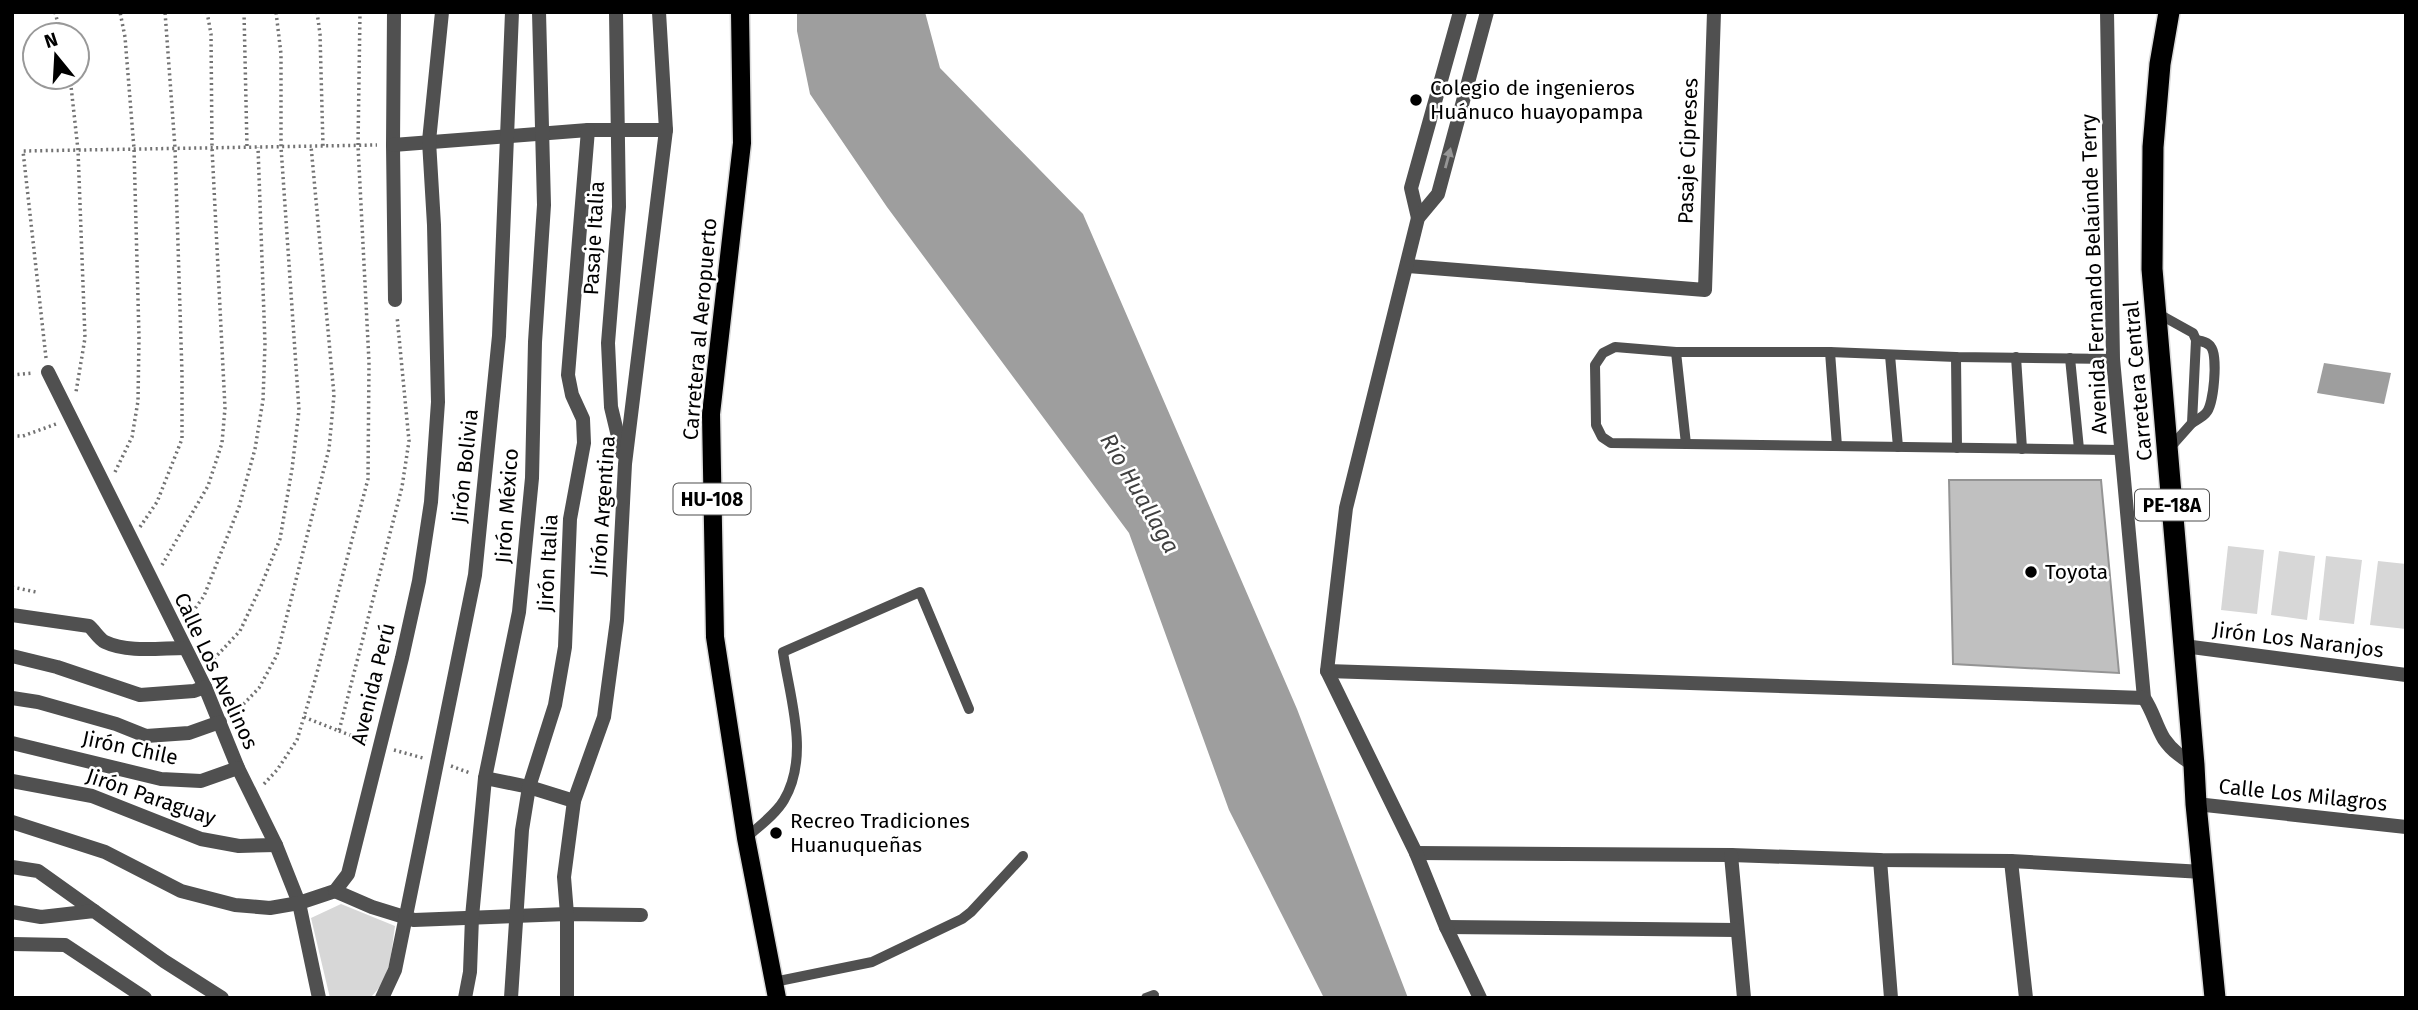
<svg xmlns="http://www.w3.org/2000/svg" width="2418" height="1010" font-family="'Fira Sans',sans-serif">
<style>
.green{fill:#d7d7d7}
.water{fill:#9e9e9e}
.building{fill:#c0c0c0;stroke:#949494;stroke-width:2}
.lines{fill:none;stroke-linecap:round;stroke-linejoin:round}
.primary-casing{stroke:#dbdbdb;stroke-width:21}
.highway-casing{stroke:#dbdbdb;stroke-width:24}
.path{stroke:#727272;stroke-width:3.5;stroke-dasharray:2 3.5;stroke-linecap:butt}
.lane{stroke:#505050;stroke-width:10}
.street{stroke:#505050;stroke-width:14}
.primary{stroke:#000;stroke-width:18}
.highway{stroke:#000;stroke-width:21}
.oneway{fill:#969696}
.poi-dot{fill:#000;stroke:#fff;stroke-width:2.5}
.labels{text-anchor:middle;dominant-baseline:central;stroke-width:5;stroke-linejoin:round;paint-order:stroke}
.shield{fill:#fff;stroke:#4c4c4c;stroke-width:2}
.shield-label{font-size:19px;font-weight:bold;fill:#000}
.poi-label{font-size:21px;fill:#000;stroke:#fff;text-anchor:start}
.street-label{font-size:21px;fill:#000;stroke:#fff}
.water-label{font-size:23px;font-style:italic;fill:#3f3f3f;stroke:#fff}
</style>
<rect width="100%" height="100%" fill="#fff"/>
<g class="green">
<polygon points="2228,546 2264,550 2257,614 2221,610"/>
<polygon points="2279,551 2315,556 2307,620 2271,615"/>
<polygon points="2326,556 2362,560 2354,624 2319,620"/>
<polygon points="2378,561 2406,564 2406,629 2370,625"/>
<path d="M341 904 395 926C391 952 391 979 370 998H330L311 918Z"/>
</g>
<g class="water">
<polygon points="797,12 925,12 940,68 1083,214 1297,709 1408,998 1324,998 1229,810 1129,533 887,207 810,94 797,31"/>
<polygon points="2324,363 2391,373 2384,404 2317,393"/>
</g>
<polygon class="building" points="1949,480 2101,480 2119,673 1953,664"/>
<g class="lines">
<defs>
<polyline id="primary" points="740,12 742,143 711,414 715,637 746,838 777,998"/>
<polyline id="highway" points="2169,12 2160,64 2153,147 2152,269 2194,765 2196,804 2215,998"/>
</defs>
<use href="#primary" class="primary-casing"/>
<use href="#highway" class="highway-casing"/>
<g class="path">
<polyline points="55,12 61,35"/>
<polyline points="244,12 247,147"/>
<polyline points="317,12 320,34 323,146"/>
<polyline points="70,77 78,150 85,338 76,392"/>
<polyline points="46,358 23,151 377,145"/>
<polyline points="12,375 33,373"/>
<polyline points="12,436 23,436 56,424"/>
<polyline points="115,472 132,437 138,401 139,337 134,149 125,37 120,12"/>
<polyline points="140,527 157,502 182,439 182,374 175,148 165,12"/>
<polyline points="162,565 208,486 222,443 225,408 212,148 211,34 207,12"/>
<polyline points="12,587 36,592"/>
<polyline points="189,617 204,596 239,507 255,449 263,400 265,344 258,147"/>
<polyline points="210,663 240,631 261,586 280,539 292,469 299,410 281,147 281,54 276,12"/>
<polyline points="232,716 259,688 277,655 329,449 334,395 311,146"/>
<polyline points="304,717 339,731 402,487 409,441 397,316"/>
<polyline points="339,731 366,741"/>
<polyline points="394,750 423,758"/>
<polyline points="451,766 470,773"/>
<polyline points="264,784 277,770 297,740 315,680 368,479 369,362 358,146 360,12"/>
</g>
<g class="lane">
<polyline points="2157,313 2193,333 2196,340 2192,423 2168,450"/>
<polyline points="1676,352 1686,444"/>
<polyline points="1830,352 1837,446"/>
<polyline points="1890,355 1898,447"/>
<polyline points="1956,357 1957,448"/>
<polyline points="2016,357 2022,449"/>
<polyline points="2070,358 2079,449"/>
<polyline points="2113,359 1956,357 1830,352 1676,352 1615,347 1603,353 1595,365 1596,425 1602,437 1611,443 2121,450"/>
<path d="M2192 423C2196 420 2203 417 2206 413 2214 405 2218 356 2211 347 2208 342 2201 341 2196 340"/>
<path d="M746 838C758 827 776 814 784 800 810 756 790 699 783 652L920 592 969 709"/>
<polyline points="774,982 872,962 962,919 971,912 1023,856"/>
<polyline points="1146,998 1154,995"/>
</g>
<g class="street">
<polyline points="394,12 393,145 395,300"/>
<polyline points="616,12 619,207 608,343 611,407 622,453"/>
<path d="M2107 12 2113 359 2144 698C2153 711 2156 726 2164 739 2172 751 2183 758 2194 765"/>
<polyline points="393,145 588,130 666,130"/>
<polyline points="1418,218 1411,188 1460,12"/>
<polyline points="1408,266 1705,290 1714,12"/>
<polyline points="48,372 205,687 238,768 276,845 299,903 319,998"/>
<path d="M12 615 89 626C94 630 99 639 105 642 128 653 160 648 185 648"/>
<polyline points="2184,646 2406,675"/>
<polyline points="12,656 57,667 140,695 194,691 205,687"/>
<polyline points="1327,671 2144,698"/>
<polyline points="12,698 38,702 116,724 146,736 189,733 220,722"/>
<polyline points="12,743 161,779 201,781 238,768"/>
<polyline points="485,778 529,787 574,801"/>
<polyline points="12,781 92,796 201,839 239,846 276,845"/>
<polyline points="2196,804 2406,827"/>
<polyline points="12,822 105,852 181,891 235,905 270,908 299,903 335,891 348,874 402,658 419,581 431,502 438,402 434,225 429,141 442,12"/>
<polyline points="1416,853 1731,855 1880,860 2011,861 2203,872"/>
<polyline points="1731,855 1744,998"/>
<polyline points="1880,860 1891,998"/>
<polyline points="2011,861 2026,998"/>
<polyline points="12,867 38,871 94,911"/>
<polyline points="335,891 372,907 414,920 567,914 641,915"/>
<polyline points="12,912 41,917 94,911 164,961 222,998"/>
<polyline points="1446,927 1736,930"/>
<polyline points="12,944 65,945 145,998"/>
<polyline points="382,998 395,970 475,575 499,336 512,12"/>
<polyline points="465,998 470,972 472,917 485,778 519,612 532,478 535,342 544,205 539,12"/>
<polyline points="511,998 522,830 529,787 555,705 565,647 570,519 584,443 583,419 572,395 568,375 588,130"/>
<polyline points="567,998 567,914 564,877 574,801 604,717 617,620 625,464 666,130 659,12"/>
<polyline points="1480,998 1446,927 1416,853 1327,671 1346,508 1418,218 1438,194 1487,12"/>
</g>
<use href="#primary" class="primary"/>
<use href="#highway" class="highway"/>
</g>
<defs><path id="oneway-solid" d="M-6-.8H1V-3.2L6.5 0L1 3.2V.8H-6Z" transform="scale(1.75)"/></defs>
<use class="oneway" href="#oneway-solid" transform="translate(1448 158) rotate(-75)"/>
<g class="poi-dot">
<circle cx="1416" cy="100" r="7"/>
<circle cx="2031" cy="572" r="7"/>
<circle cx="776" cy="833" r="7"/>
</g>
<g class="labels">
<g class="shield">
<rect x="673.5" y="483.5" width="77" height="31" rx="5"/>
<rect x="2135" y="489.5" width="74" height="31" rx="5"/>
</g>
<g class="shield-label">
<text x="712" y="499">HU-108</text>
<text x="2172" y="505">PE-18A</text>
</g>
<g class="poi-label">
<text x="1430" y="88">Colegio de ingenieros<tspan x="1430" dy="24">Huánuco huayopampa</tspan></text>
<text x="2045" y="572">Toyota</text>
<text x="790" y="821">Recreo Tradiciones<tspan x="790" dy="24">Huanuqueñas</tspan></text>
</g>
<g class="street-label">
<text transform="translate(1688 151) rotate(-88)">Pasaje Cipreses</text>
<text transform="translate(594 238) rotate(-87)">Pasaje Italia</text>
<text transform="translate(2094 274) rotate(-92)">Avenida Fernando Belaúnde Terry</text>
<text transform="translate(700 329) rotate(-85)">Carretera al Aeropuerto</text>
<text transform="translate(2138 381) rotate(-95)">Carretera Central</text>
<text transform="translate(465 466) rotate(-84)">Jirón Bolivia</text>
<text transform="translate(507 506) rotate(-86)">Jirón México</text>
<text transform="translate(603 506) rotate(-86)">Jirón Argentina</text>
<text transform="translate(548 563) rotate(-87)">Jirón Italia</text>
<text transform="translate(2298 640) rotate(7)">Jirón Los Naranjos</text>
<text transform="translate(216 671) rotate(65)">Calle Los Avelinos</text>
<text transform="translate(373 684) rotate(-76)">Avenida Perú</text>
<text transform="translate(130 748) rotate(12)">Jirón Chile</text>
<text transform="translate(2303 795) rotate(6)">Calle Los Milagros</text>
<text transform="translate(151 797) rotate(19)">Jirón Paraguay</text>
</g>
<g class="water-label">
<text transform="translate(1140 493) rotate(60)">Río Huallaga</text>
</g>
</g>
<rect width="2418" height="1010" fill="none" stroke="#000000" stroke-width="28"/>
<g transform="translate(56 56) rotate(342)"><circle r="33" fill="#ffffff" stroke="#999999" stroke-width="2"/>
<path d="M0-5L12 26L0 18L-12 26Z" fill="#000000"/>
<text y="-10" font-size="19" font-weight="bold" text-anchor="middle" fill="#000000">N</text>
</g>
</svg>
